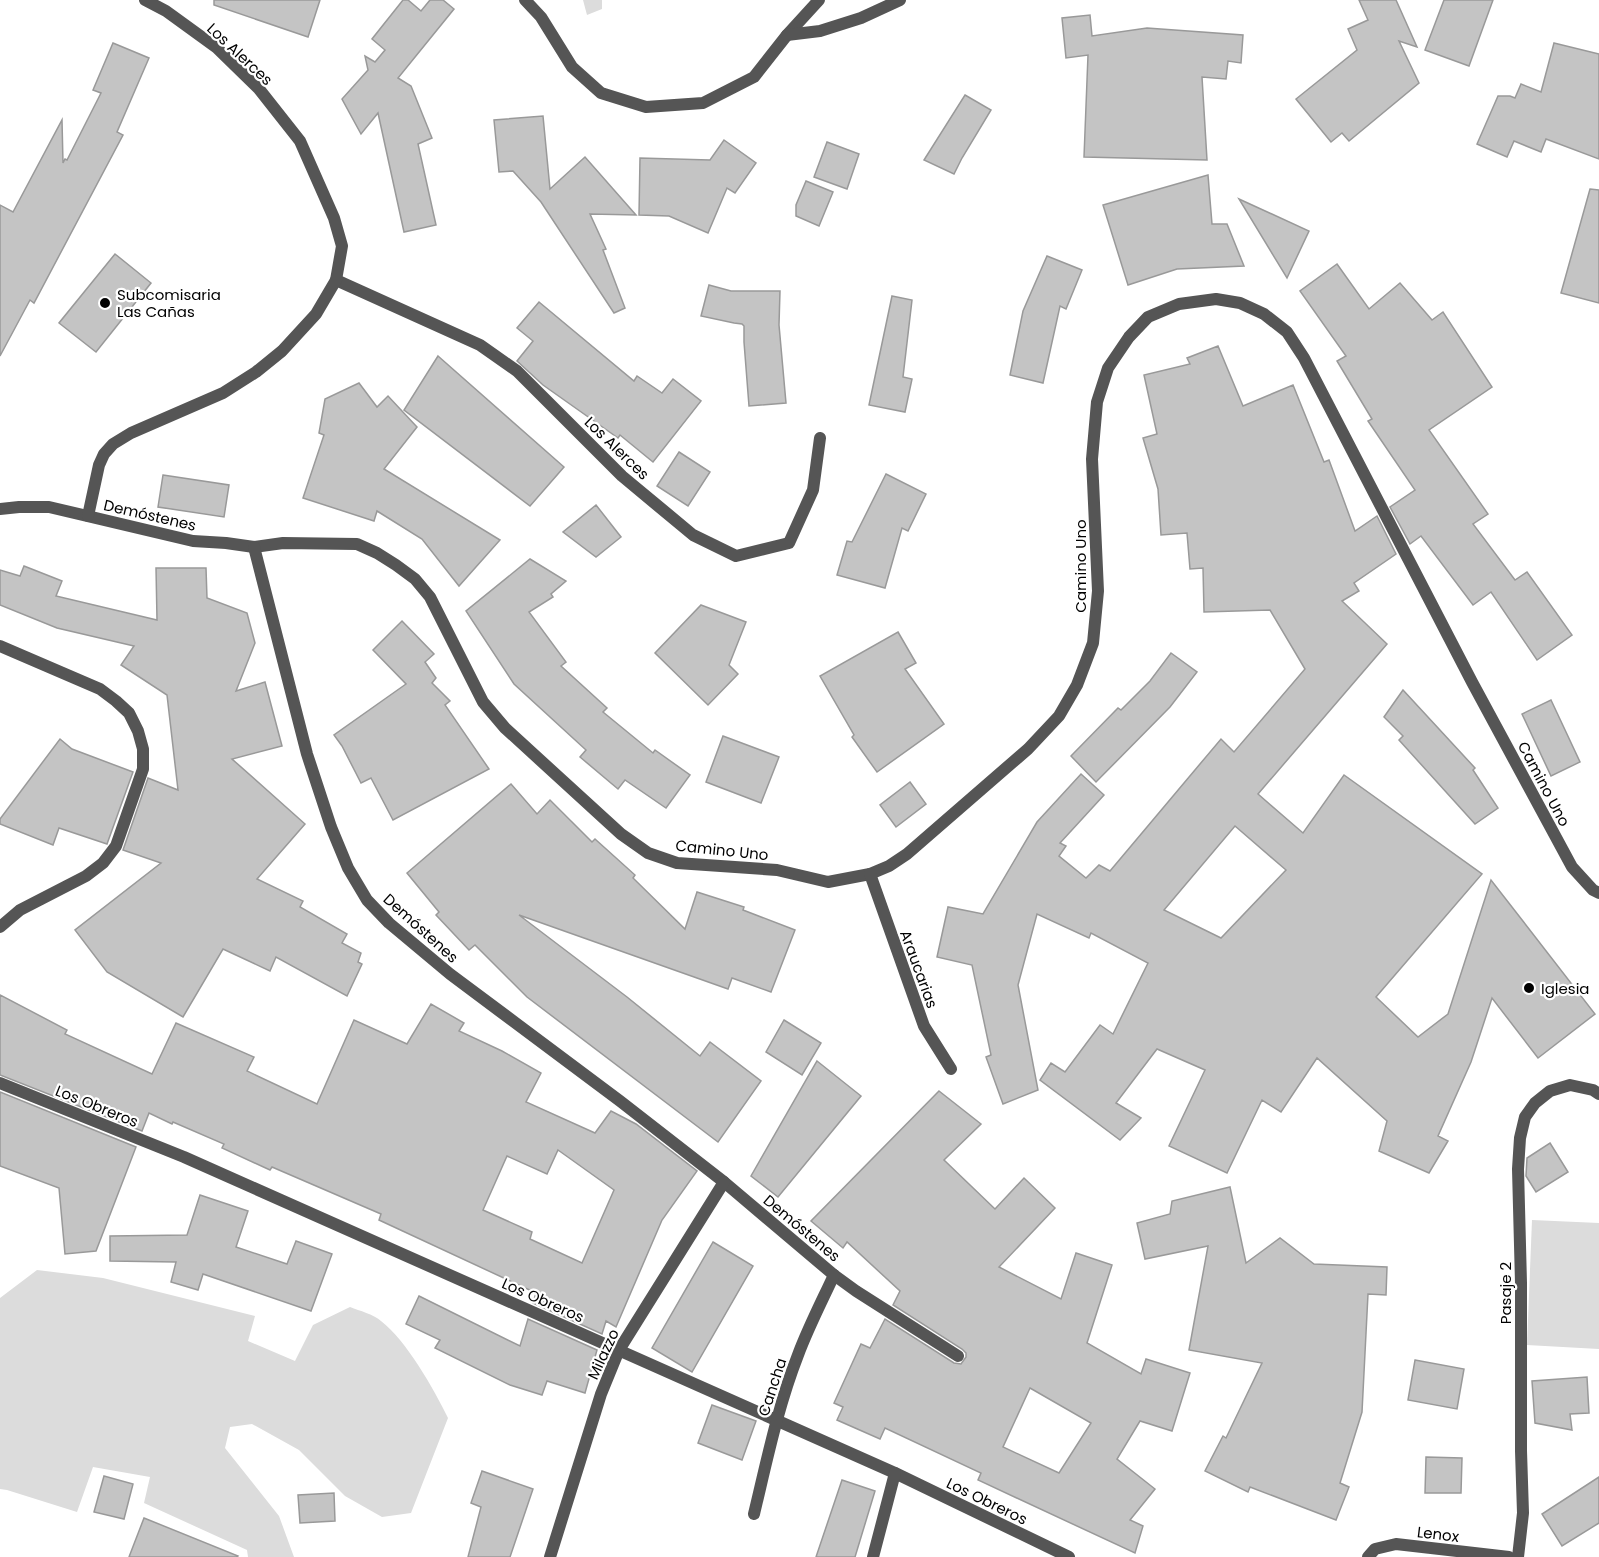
<svg xmlns="http://www.w3.org/2000/svg" width="1599" height="1557" font-family="Poppins,sans-serif">
<style>
.green{fill:#dcdcdc}
.building{fill:#c4c4c4;stroke:#999;stroke-width:1.5;fill-rule:evenodd}
.lines{fill:none;stroke-linecap:round;stroke-linejoin:round}
.street{stroke:#555;stroke-width:12}
.poi-dot{fill:#000;stroke:#fff;stroke-width:2}
.labels{text-anchor:middle;dominant-baseline:central;stroke-width:4.5;stroke-linejoin:round;paint-order:stroke}
.street-label{font-size:15px;fill:#000;stroke:#fff}
.poi-label{font-size:15px;fill:#000;stroke:#fff;text-anchor:start}
</style>
<rect width="100%" height="100%" fill="#fff"/>
<g class="green">
<polygon points="583,0 602,0 602,9 587,15"/>
<polygon points="1532,1220 1599,1223 1599,1349 1527,1345"/>
<path d="M37 1270 103 1278 255 1316 248 1341 295 1361 313 1325 350 1307C360 1311 373 1314 381 1321 406 1340 434 1389 448 1418L411 1513 382 1517 345 1496 299 1450 252 1424 230 1427 225 1448 279 1516 294 1557H248L247 1550 144 1503 150 1477 93 1467 77 1512 7 1490 0 1489V1298Z"/>
</g>
<g class="building">
<polygon points="214,0 320,0 308,37 214,5"/>
<polygon points="403,0 408,0 421,11 430,0 443,0 454,9 398,78 411,86 432,138 418,144 436,225 404,232 378,113 361,134 342,99 368,70 365,56 375,62 385,50 372,39"/>
<polygon points="1359,0 1396,0 1417,47 1399,41 1419,83 1349,141 1342,133 1331,142 1296,99 1357,50 1348,29 1368,20"/>
<polygon points="1444,0 1493,0 1469,66 1425,50"/>
<polygon points="1090,15 1092,36 1147,28 1243,35 1241,63 1228,61 1226,79 1202,77 1207,160 1084,157 1088,55 1066,58 1062,18"/>
<polygon points="113,43 149,58 117,132 123,135 34,303 30,300 0,356 0,205 13,212 62,120 63,163 65,159 67,160 101,93 93,90"/>
<polygon points="1554,43 1599,54 1599,159 1546,139 1541,152 1514,141 1507,157 1477,144 1498,96 1510,96 1515,98 1521,84 1541,92"/>
<polygon points="965,95 991,110 962,158 954,174 924,160"/>
<polygon points="543,116 550,189 585,157 636,215 590,214 606,249 603,250 625,308 614,313 541,202 513,171 499,172 494,120"/>
<polygon points="724,140 756,163 735,193 727,188 708,233 669,216 639,215 640,158 710,160"/>
<polygon points="827,142 859,154 847,189 814,177"/>
<polygon points="1208,175 1212,224 1227,224 1244,266 1177,269 1128,285 1103,205"/>
<polygon points="806,181 833,192 819,226 796,216 796,205"/>
<polygon points="1590,189 1599,190 1599,303 1561,293"/>
<polygon points="1239,199 1309,231 1287,278"/>
<polygon points="115,254 151,283 96,352 59,323"/>
<polygon points="1047,256 1082,270 1066,309 1060,306 1043,383 1010,375 1023,311"/>
<polygon points="1337,264 1369,309 1400,283 1432,320 1443,312 1492,387 1429,430 1488,514 1473,524 1515,580 1527,572 1572,635 1537,660 1491,592 1473,605 1421,536 1410,544 1390,507 1415,490 1368,421 1372,419 1337,361 1346,356 1300,291"/>
<polygon points="709,285 731,291 780,291 779,325 786,403 749,406 744,342 744,326 742,324 734,323 701,316"/>
<polygon points="892,296 912,300 903,377 912,379 905,412 869,405"/>
<polygon points="539,302 634,381 637,376 662,393 673,379 701,401 653,462 620,435 618,438 543,385 517,361 533,341 517,328"/>
<path d="M1218 346 1243 406 1293 385 1324 462 1329 460 1355 531 1377 516 1396 554 1354 583 1359 591 1342 601 1387 644 1258 794 1303 833 1344 775 1482 874 1376 997 1418 1037 1448 1014 1491 880 1595 1014 1538 1058 1492 998 1471 1062 1438 1136 1448 1141 1429 1173 1379 1151 1387 1121 1317 1058 1281 1112 1262 1100 1227 1173 1169 1146 1205 1070 1157 1049 1116 1103 1141 1118 1120 1140 1040 1080 1051 1063 1065 1072 1100 1025 1113 1034 1148 963 1091 933 1089 938 1037 914 1018 985 1038 1090 1003 1104 986 1057 991 1055 972 965 937 957 948 907 983 914 1037 822 1081 774 1104 795 1060 843 1066 846 1059 856 1086 878 1099 865 1110 871 1221 739 1234 752 1305 669 1270 610 1204 612 1203 568 1190 569 1187 533 1161 535 1158 489 1143 438 1157 434 1144 375 1190 364 1187 358ZM1235 826 1286 870 1221 938 1164 910Z"/>
<polygon points="438,356 564,467 530,506 404,410"/>
<polygon points="359,383 377,407 388,396 417,427 384,469 500,540 459,586 422,539 377,511 374,521 303,498 324,435 319,433 325,399"/>
<polygon points="679,452 710,472 688,506 657,486"/>
<polygon points="886,474 926,494 908,531 902,528 885,588 837,575 847,541 852,542"/>
<polygon points="163,475 229,485 224,517 158,507"/>
<polygon points="596,505 621,537 596,557 563,532"/>
<polygon points="530,559 566,581 551,594 553,597 529,612 566,662 561,666 607,708 603,712 653,753 655,750 690,775 666,808 625,780 618,789 580,757 586,750 514,684 466,611"/>
<polygon points="24,566 62,581 56,596 157,620 156,568 206,568 207,598 247,613 255,643 236,691 265,682 282,746 232,759 305,824 257,879 303,901 300,907 347,934 342,943 361,953 358,962 362,964 347,996 276,957 270,971 223,949 183,1017 107,972 75,930 161,863 123,850 148,778 178,790 167,695 121,665 134,646 57,628 0,605 0,570 20,576"/>
<polygon points="701,605 746,622 729,665 738,674 708,705 655,653"/>
<polygon points="402,621 434,654 425,662 436,678 432,683 450,701 445,705 489,769 393,820 371,778 361,783 342,746 334,735 406,684 373,650"/>
<polygon points="898,632 916,663 905,669 944,724 877,772 852,737 854,735 820,676"/>
<polygon points="1171,653 1197,672 1170,707 1096,782 1071,756 1118,708 1121,710 1150,681"/>
<polygon points="1403,690 1475,768 1473,770 1498,808 1475,824 1399,740 1403,736 1384,717"/>
<polygon points="1551,700 1580,762 1551,776 1522,714"/>
<polygon points="723,736 779,757 761,803 706,782"/>
<polygon points="60,739 72,749 133,772 107,844 59,828 53,845 0,824 0,819"/>
<polygon points="910,782 926,804 896,827 880,805"/>
<polygon points="511,784 537,814 550,800 592,842 595,839 635,875 633,878 685,929 697,892 744,907 743,910 795,930 771,992 732,978 728,989 519,915 627,997 700,1056 710,1042 761,1081 718,1142 527,997 475,945 469,950 436,915 439,912 407,873"/>
<path d="M0 995 67 1030 65 1034 152 1074 176 1023 254 1057 247 1071 317 1104 354 1020 407 1044 431 1004 464 1023 459 1031 502 1051 541 1073 526 1102 595 1133 611 1111 636 1124 697 1171 662 1220 616 1327 606 1321 602 1334 533 1303 536 1293 379 1220 381 1214 272 1167 270 1170 222 1148 224 1144 173 1122 172 1124 149 1113 142 1131 0 1075ZM558 1150 614 1190 582 1263 530 1239 532 1232 483 1210 507 1156 547 1174Z"/>
<polygon points="784,1020 821,1043 802,1075 766,1052"/>
<polygon points="817,1061 861,1096 778,1197 751,1176"/>
<path d="M939 1091 981 1124 944 1160 995 1209 1024 1178 1055 1208 999 1267 1061 1299 1076 1253 1112 1265 1087 1343 1141 1374 1146 1359 1190 1373 1172 1431 1140 1421 1117 1459 1155 1489 1130 1520 1143 1526 1135 1553 978 1480 981 1473 885 1428 880 1439 837 1420 843 1407 834 1403 861 1344 870 1348 885 1319 954 1363 961 1364 966 1357V1353L962 1349 893 1305 900 1291 847 1242 843 1248 811 1221ZM1030 1388 1091 1423 1059 1473 1003 1447Z"/>
<polygon points="0,1092 136,1147 96,1251 65,1254 59,1188 0,1166"/>
<polygon points="1550,1143 1568,1172 1536,1192 1526,1176 1527,1158"/>
<polygon points="1230,1187 1246,1263 1280,1238 1314,1264 1387,1267 1386,1295 1368,1294 1362,1412 1340,1483 1349,1487 1336,1520 1250,1487 1248,1492 1205,1471 1223,1436 1226,1438 1262,1363 1189,1350 1208,1246 1145,1259 1137,1223 1170,1214 1172,1201"/>
<polygon points="200,1195 248,1211 236,1247 287,1264 296,1241 332,1254 311,1311 203,1274 198,1290 171,1282 176,1262 110,1261 110,1236 187,1235"/>
<polygon points="713,1242 753,1266 692,1372 652,1348"/>
<polygon points="419,1296 520,1346 528,1319 597,1350 585,1393 547,1381 542,1395 510,1385 435,1348 440,1340 406,1324"/>
<polygon points="1415,1360 1464,1369 1457,1409 1408,1400"/>
<polygon points="1587,1377 1589,1413 1570,1414 1572,1430 1535,1423 1532,1381"/>
<polygon points="712,1405 756,1421 742,1460 698,1443"/>
<polygon points="1426,1457 1462,1458 1461,1493 1425,1493"/>
<polygon points="482,1471 533,1489 510,1557 468,1557 481,1507 471,1503"/>
<polygon points="104,1476 133,1484 124,1519 94,1512"/>
<polygon points="1599,1477 1599,1523 1562,1546 1542,1514"/>
<polygon points="842,1480 875,1491 855,1557 816,1557"/>
<polygon points="334,1493 335,1521 300,1523 298,1495"/>
<polygon points="144,1518 238,1556 237,1557 129,1557"/>
</g>
<g class="lines">
<g class="street">
<polyline points="525,0 541,17 572,67 601,93 646,107 703,103 754,77 787,35 819,0"/>
<polyline points="787,35 820,31 861,18 900,0"/>
<polyline points="336,280 480,345 517,371 622,476 693,535 736,556 789,543 813,490 820,438"/>
<polyline points="0,509 19,507 49,507 193,541 226,543 254,547 283,543 357,544 377,553 396,565 415,579 430,597 483,702 505,728 621,834 648,853 677,863 777,870 828,882 870,874 889,866 907,854 1028,749 1059,716 1077,685 1093,643 1098,591 1092,459 1097,402 1108,368 1129,337 1148,317 1179,304 1216,299 1240,303 1264,314 1287,332 1304,358 1472,682 1572,867 1593,890 1599,893"/>
<polyline points="88,516 99,465 104,454 113,444 131,433 223,393 256,372 282,351 316,314 336,280 342,246 334,218 300,141 259,89 217,48 166,11 145,0"/>
<polyline points="254,547 307,754 331,827 348,868 367,900 389,923 450,974 620,1101 724,1182 834,1275 856,1291 958,1356"/>
<polyline points="0,646 100,689 116,701 129,713 138,731 143,749 143,769 116,846 103,863 86,876 20,910 0,927"/>
<polyline points="870,874 924,1026 951,1069"/>
<polyline points="0,1083 184,1157 895,1473 1069,1557"/>
<path d="M754 1514C767 1460 778 1406 798 1355 808 1328 822 1301 834 1275"/>
<polyline points="550,1557 601,1394 619,1350 724,1182"/>
<polyline points="873,1557 895,1473"/>
<polyline points="1368,1557 1375,1549 1396,1544 1509,1557"/>
<polyline points="1518,1557 1523,1513 1521,1451 1521,1283 1518,1169 1520,1138 1525,1117 1535,1103 1550,1091 1570,1085 1593,1090 1599,1094"/>
</g>
</g>
<g class="poi-dot">
<circle cx="105" cy="303" r="6"/>
<circle cx="1529" cy="988" r="6"/>
</g>
<g class="labels">
<g class="street-label">
<text transform="translate(240 54) rotate(43)">Los Alerces</text>
<text transform="translate(617 448) rotate(44)">Los Alerces</text>
<text transform="translate(150 515) rotate(13)">Demóstenes</text>
<text transform="translate(1080 566) rotate(-90)">Camino Uno</text>
<text transform="translate(1544 784) rotate(62)">Camino Uno</text>
<text transform="translate(722 850) rotate(6)">Camino Uno</text>
<text transform="translate(421 928) rotate(42)">Demóstenes</text>
<text transform="translate(919 969) rotate(70)">Araucarias</text>
<text transform="translate(97 1106) rotate(22)">Los Obreros</text>
<text transform="translate(802 1228) rotate(40)">Demóstenes</text>
<text transform="translate(1505 1293) rotate(-90)">Pasaje 2</text>
<text transform="translate(543 1300) rotate(24)">Los Obreros</text>
<text transform="translate(603 1354) rotate(-65)">Milazzo</text>
<text transform="translate(772 1387) rotate(-72)">Cancha</text>
<text transform="translate(987 1501) rotate(26)">Los Obreros</text>
<text transform="translate(1438 1534) rotate(7)">Lenox</text>
</g>
<g class="poi-label">
<text x="117" y="294">Subcomisaria<tspan x="117" dy="17">Las Cañas</tspan></text>
<text x="1541" y="988">Iglesia</text>
</g>
</g>
</svg>
